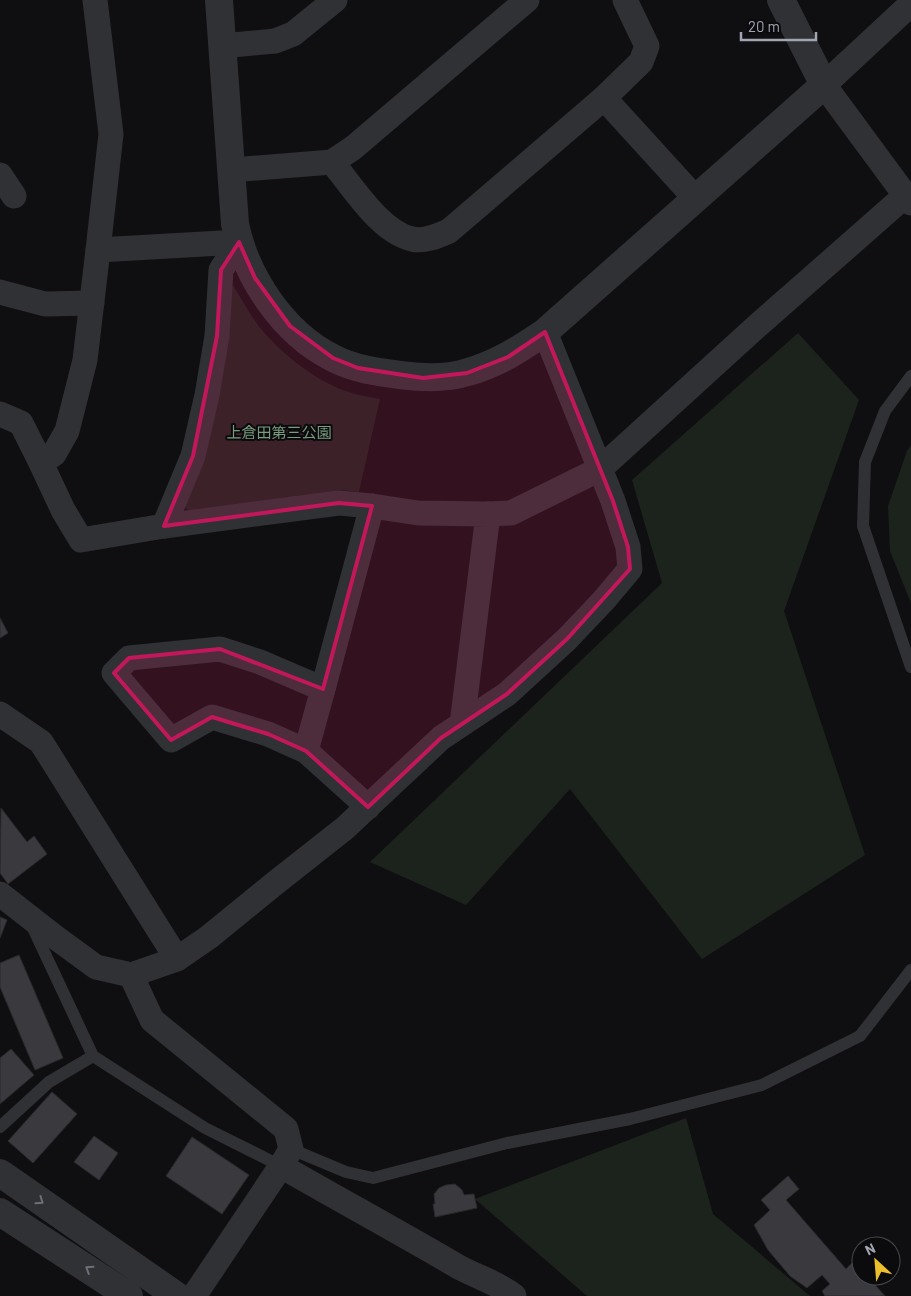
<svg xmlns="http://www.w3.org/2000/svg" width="911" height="1296" font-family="Barlow,'Noto Sans JP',sans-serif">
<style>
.green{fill:#1c231d}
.building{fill:#3a393e;stroke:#2a292d}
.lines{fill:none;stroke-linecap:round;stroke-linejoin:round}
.service{stroke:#303135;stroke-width:12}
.minor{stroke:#303135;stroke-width:25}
.tertiary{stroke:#303135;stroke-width:28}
.oneway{stroke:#6e7079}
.marked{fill:#c2185b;fill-opacity:0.2;stroke:#c2185b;stroke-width:4;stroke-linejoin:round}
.labels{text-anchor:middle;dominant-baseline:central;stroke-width:4;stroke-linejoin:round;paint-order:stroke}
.park-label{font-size:15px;fill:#789c7e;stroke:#0b0a0c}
</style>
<rect width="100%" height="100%" fill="#0f0f11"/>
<g class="green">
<path d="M229 279C239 294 247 310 258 325 277 350 315 381 346 391 357 395 369 397 380 399L359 492 342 490 191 513 181 503Z"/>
<polygon points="798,333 859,400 784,611 865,855 702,959 570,789 466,905 370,862 662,583 632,480"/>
<polygon points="911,445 911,603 890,551 888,506 907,451"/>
<polygon points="686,1118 713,1214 810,1296 587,1296 475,1199"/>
</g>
<g class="building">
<polygon points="0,618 8,633 0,638"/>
<polygon points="1,808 27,842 34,836 47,854 8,884 0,873"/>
<polygon points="0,917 7,920 0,938"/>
<polygon points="19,955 63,1058 35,1070 0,987 0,963"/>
<polygon points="11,1049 34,1075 0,1104 0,1058"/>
<polygon points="52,1092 77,1114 33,1163 8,1141"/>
<polygon points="94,1136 118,1153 99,1180 74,1162"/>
<polygon points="192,1137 249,1175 222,1214 166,1176"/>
<polygon points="788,1176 799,1189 786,1200 846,1269 854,1261 861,1269 861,1276 867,1276 885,1296 825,1296 822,1291 830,1284 822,1275 807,1288 790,1276 768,1250 754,1225 770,1210 761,1200"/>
<polygon points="455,1184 462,1190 464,1195 474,1194 477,1208 435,1217 433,1204 435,1204 434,1194 439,1188 446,1185"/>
</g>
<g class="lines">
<g class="service">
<polyline points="911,376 885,411 865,462 863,526 911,667"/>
<polyline points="32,926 93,1056 205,1128 281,1166"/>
<polyline points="0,1127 49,1082 93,1056"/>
<polyline points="291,1149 346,1172 373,1178 507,1143 630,1119 762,1085 860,1036 911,970"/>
</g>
<g class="minor">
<polyline points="95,0 111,134 98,250 85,360 67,431 54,454 41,463 63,510 81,540 164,526 339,503 372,506"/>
<polyline points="911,4 824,85 911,203"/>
<polyline points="222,46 275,41 293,34 335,0"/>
<polyline points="604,98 696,199"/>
<path d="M332 162C352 186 380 232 412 239 424 242 438 236 449 231L604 98 641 62 647 46 625 0"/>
<polyline points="232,170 332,162 353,148 527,0"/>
<polyline points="0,175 14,196"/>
<polyline points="98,250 239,242"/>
<polyline points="0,292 45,304 92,303"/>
<polyline points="0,414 21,423 41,463"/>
<polyline points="488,514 511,513 600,469 756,327 905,196"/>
<polyline points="164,526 193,456 207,395 217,336 221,270 239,242"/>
<polyline points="0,714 41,742 177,959"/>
<polyline points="306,751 323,689"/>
<polyline points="368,807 306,751 268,734 212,717 171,740 114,673 129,658 220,649 260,662 323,689 372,506 418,513 488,514 462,724"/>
<polyline points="0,894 55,937 96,967 131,975 177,959 209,937 274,884 345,828 441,738 507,694 567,639 604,600 630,569 628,547 613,501 545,332"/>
<polyline points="131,975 152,1020 286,1129 291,1149 281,1166 194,1296"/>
<path d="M281 1166C340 1200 399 1232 457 1266 476 1277 497 1282 514 1296"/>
</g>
<g class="tertiary">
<path d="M219 0 235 224C246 277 283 333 333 358 354 369 377 372 400 375 422 378 446 379 468 372 497 364 520 349 545 332L824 85 781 0"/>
<polyline points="0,1173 177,1296"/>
<polyline points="0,1212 129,1296"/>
</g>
</g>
<defs><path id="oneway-chevron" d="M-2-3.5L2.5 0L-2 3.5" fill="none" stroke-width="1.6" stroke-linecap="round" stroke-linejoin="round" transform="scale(1.25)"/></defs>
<g class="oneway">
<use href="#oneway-chevron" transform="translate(40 1201) rotate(35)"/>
<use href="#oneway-chevron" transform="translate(89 1269) rotate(-147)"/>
</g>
<path class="marked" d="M239 242 255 278 290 326 333 358 358 368 423 378 467 373 508 357 545 332 613 501 628 547 630 569 567 639 507 694 441 738 368 807 306 751 268 734 212 717 171 740 114 673 129 658 220 649 323 689 372 506 339 503 164 526 193 456 217 336 221 270Z"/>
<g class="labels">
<g class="park-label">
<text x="279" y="432">上倉田第三公園</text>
</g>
</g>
<g transform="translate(876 1261) rotate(334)"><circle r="24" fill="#0b0a0c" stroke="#47484e"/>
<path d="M0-4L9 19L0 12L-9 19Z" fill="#ecbf2c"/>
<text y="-8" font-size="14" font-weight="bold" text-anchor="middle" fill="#a1a4b1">N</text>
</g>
<path d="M741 32v8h75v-8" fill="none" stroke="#a1a4b1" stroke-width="2.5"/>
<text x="748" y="32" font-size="15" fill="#a1a4b1" stroke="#0b0a0c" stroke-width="4" paint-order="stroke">20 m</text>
</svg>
